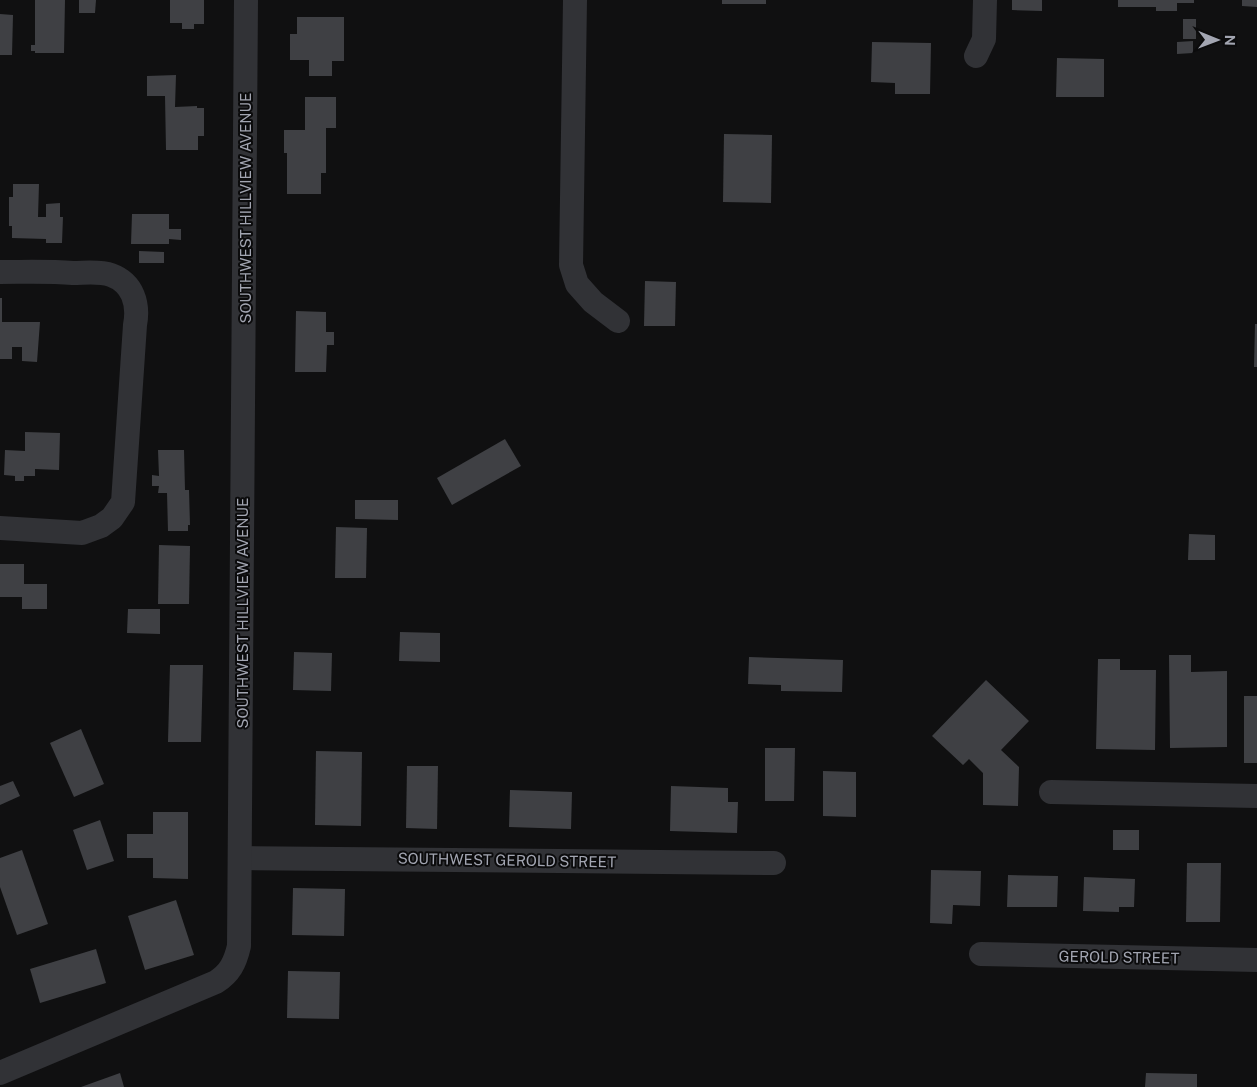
<svg xmlns="http://www.w3.org/2000/svg" width="1257" height="1087" font-family="'Public Sans',sans-serif">
<style>
.building{fill:#3f4044}
.lines{fill:none;stroke-linecap:round;stroke-linejoin:round}
.minor{stroke:#313236;stroke-width:24}
.labels{text-anchor:middle;dominant-baseline:central;stroke-width:4;stroke-linejoin:round;paint-order:stroke}
.street-label{font-size:15px;fill:#a2a5b1;stroke:#0b0b0c}
</style>
<rect width="100%" height="100%" fill="#101011"/>
<g class="building">
<polygon points="35,0 65,0 64,53 35,53 35,51 31,51 31,45 35,45"/>
<polygon points="79,0 96,0 95,13 79,13"/>
<polygon points="170,0 204,0 204,24 194,24 194,29 182,29 182,23 170,23"/>
<rect x="722" y="0" width="44" height="4"/>
<polygon points="1012,0 1042,0 1042,11 1012,10"/>
<polygon points="1118,0 1194,0 1194,3 1177,3 1177,11 1156,11 1156,7 1118,7"/>
<polygon points="1242,0 1257,0 1257,7 1242,6"/>
<polygon points="0,14 13,15 12,55 0,55"/>
<polygon points="297,17 344,17 344,61 332,61 332,76 309,76 309,60 290,60 290,34 297,34"/>
<rect x="1183" y="19" width="13" height="20"/>
<polygon points="1193,41 1193,53 1177,54 1177,42"/>
<polygon points="872,42 931,43 930,94 895,94 895,83 871,82"/>
<polygon points="1057,58 1104,59 1104,97 1056,97"/>
<polygon points="176,75 175,107 197,106 197,108 204,108 204,136 198,136 198,150 166,150 165,96 147,96 147,76"/>
<polygon points="305,97 336,97 336,128 326,128 326,173 321,173 321,194 287,194 287,153 284,153 284,130 305,130"/>
<polygon points="724,134 772,135 771,203 723,202"/>
<polygon points="13,184 39,184 38,217 46,217 46,204 60,203 60,217 63,217 62,243 46,243 46,239 12,238 12,226 9,226 9,197 13,197"/>
<polygon points="132,214 169,214 169,229 181,229 181,240 169,239 169,244 131,244"/>
<polygon points="139,251 164,252 164,263 139,263"/>
<polygon points="645,281 676,282 675,326 644,326"/>
<polygon points="0,298 2,298 2,322 40,322 37,362 22,361 22,347 12,347 12,359 0,359"/>
<polygon points="296,311 326,312 326,332 334,332 334,345 327,345 326,372 295,372"/>
<polygon points="1255,324 1257,324 1257,367 1254,367"/>
<polygon points="25,432 60,433 59,470 35,469 35,476 24,476 24,481 15,481 15,476 4,475 5,450 25,451"/>
<polygon points="505,439 521,466 452,505 437,478"/>
<polygon points="158,450 184,450 185,490 189,490 190,525 188,525 188,531 168,531 167,493 158,493 159,486 152,486 152,475 159,476"/>
<polygon points="355,500 398,500 398,520 355,519"/>
<polygon points="336,527 367,528 366,578 335,578"/>
<polygon points="1189,534 1215,535 1215,560 1188,560"/>
<polygon points="159,545 190,546 189,604 158,604"/>
<polygon points="0,564 24,564 24,584 47,584 47,609 22,609 22,597 0,597"/>
<polygon points="128,609 160,609 160,634 127,633"/>
<polygon points="400,632 440,633 440,662 399,661"/>
<polygon points="294,652 332,653 331,691 293,690"/>
<polygon points="1169,655 1191,655 1191,672 1227,671 1227,747 1170,748"/>
<polygon points="749,657 843,660 842,692 781,691 781,685 748,684"/>
<polygon points="1098,659 1120,659 1120,670 1156,670 1155,750 1096,749"/>
<polygon points="170,665 203,665 201,742 168,742"/>
<polygon points="986,680 1029,721 1001,750 1019,767 1018,806 983,805 983,773 969,759 963,765 932,736"/>
<rect x="1244" y="696" width="13" height="67"/>
<polygon points="81,729 104,784 74,797 50,743"/>
<polygon points="765,748 795,748 794,801 765,801"/>
<polygon points="316,751 362,752 361,826 315,825"/>
<polygon points="407,766 438,766 437,829 406,828"/>
<polygon points="823,771 856,772 856,817 823,816"/>
<polygon points="13,781 20,796 0,805 0,786"/>
<polygon points="671,786 728,788 728,802 738,802 737,833 670,831"/>
<polygon points="510,790 572,792 571,829 509,827"/>
<polygon points="153,812 188,812 188,879 153,878 153,858 127,858 127,834 153,834"/>
<polygon points="100,820 114,861 87,870 73,830"/>
<rect x="1113" y="830" width="26" height="20"/>
<polygon points="22,850 48,924 17,935 0,887 0,858"/>
<polygon points="1187,863 1221,863 1220,922 1186,922"/>
<polygon points="931,870 981,871 980,906 953,905 952,924 930,923"/>
<polygon points="1008,875 1058,876 1057,907 1007,907"/>
<polygon points="1084,877 1135,879 1134,907 1119,907 1119,912 1083,911"/>
<polygon points="293,888 345,889 344,936 292,935"/>
<polygon points="176,900 194,955 145,970 128,916"/>
<polygon points="96,949 106,983 40,1003 30,969"/>
<polygon points="288,971 340,972 339,1019 287,1018"/>
<polygon points="120,1073 124,1087 81,1087"/>
<polygon points="1146,1073 1197,1074 1197,1087 1145,1087"/>
</g>
<g class="lines">
<g class="minor">
<polyline points="575,0 571,265 577,284 593,302 618,321"/>
<polyline points="976,56 984,39 985,0"/>
<path d="M0 272C24 272 48 271 73 273 85 273 100 271 111 275 133 283 139 304 135 325L123 502 112 518 101 526 82 533 0 528"/>
<polyline points="1051,792 1257,796"/>
<polyline points="240,858 774,863"/>
<polyline points="981,954 1257,960"/>
<path d="M0 1073 216 982C230 973 235 963 239 946L246 0"/>
</g>
</g>
<g class="labels">
<g class="street-label">
<text transform="translate(245 208) rotate(-90)">SOUTHWEST HILLVIEW AVENUE</text>
<text transform="translate(242 613) rotate(-90)">SOUTHWEST HILLVIEW AVENUE</text>
<text transform="translate(507 860) rotate(1)">SOUTHWEST GEROLD STREET</text>
<text transform="translate(1119 957) rotate(1)">GEROLD STREET</text>
</g>
</g>
<g transform="translate(1217 40) rotate(91)" stroke="#0b0b0c" stroke-width="4" paint-order="stroke">
<path d="M0-4L9 19L0 12L-9 19Z" fill="#a2a5b1"/>
<text y="-8" font-size="14" font-weight="bold" text-anchor="middle" fill="#a2a5b1">N</text>
</g>
</svg>
